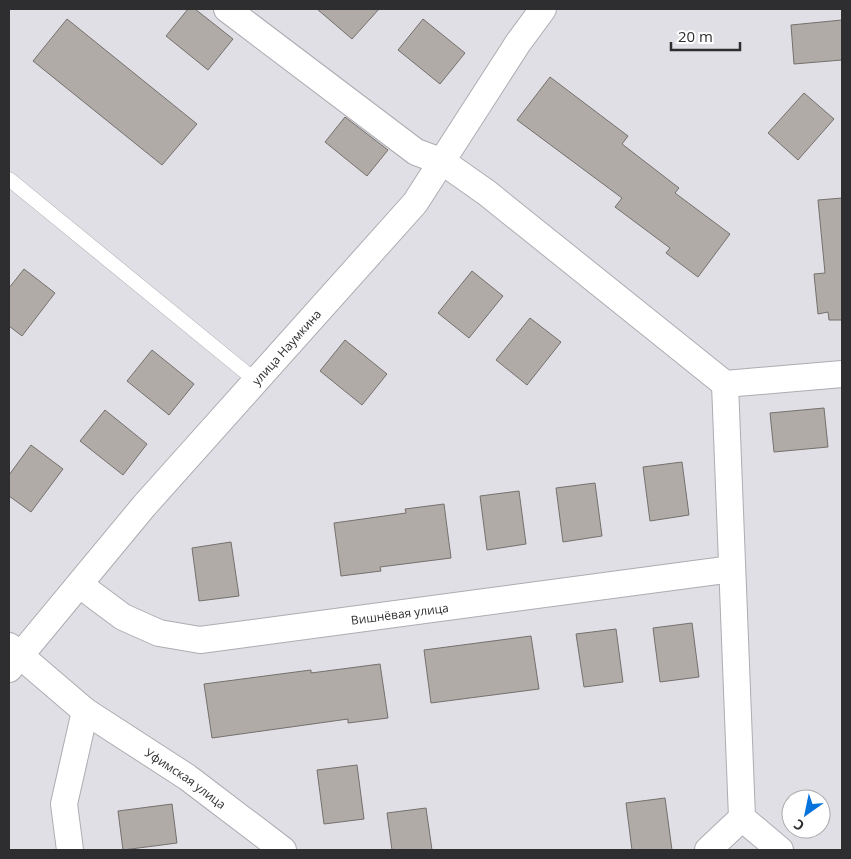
<svg xmlns="http://www.w3.org/2000/svg" width="851" height="859" font-family="'Open Sans',sans-serif">
<style>
.building{fill:#b1aba8;stroke:#75706d}
.lines{fill:none;stroke-linecap:round;stroke-linejoin:round}
.service-casing{stroke:#acacb2;stroke-width:15}
.minor-casing{stroke:#acacb2;stroke-width:28}
.service{stroke:#fff;stroke-width:14}
.minor{stroke:#fff;stroke-width:26}
.labels{text-anchor:middle;dominant-baseline:central;stroke-width:4.5;stroke-linejoin:round;paint-order:stroke}
.street-label{font-size:12px;fill:#2e2e30;stroke:#fff}
</style>
<rect width="100%" height="100%" fill="#dfdfe5"/>
<g class="building">
<polygon points="188,9 195,9 233,39 208,70 166,36"/>
<polygon points="317,9 379,9 352,39"/>
<polygon points="67,19 197,124 162,165 33,61"/>
<polygon points="423,19 465,53 440,84 398,50"/>
<polygon points="842,20 842,60 794,64 791,25"/>
<polygon points="550,77 628,136 622,144 679,188 675,193 730,234 698,277 666,253 670,248 615,207 622,198 517,120"/>
<polygon points="804,93 834,119 798,160 768,133"/>
<polygon points="345,117 388,150 367,176 325,142"/>
<polygon points="842,198 842,320 829,320 828,312 818,314 814,274 825,273 818,200"/>
<polygon points="24,269 55,293 22,336 9,326 9,288"/>
<polygon points="472,271 503,296 469,338 438,313"/>
<polygon points="530,318 561,342 527,385 496,360"/>
<polygon points="345,340 387,374 362,405 320,371"/>
<polygon points="152,350 194,384 169,415 127,381"/>
<polygon points="824,408 828,447 774,452 770,413"/>
<polygon points="105,410 147,444 123,475 80,441"/>
<polygon points="31,445 63,469 31,512 9,496 9,475"/>
<polygon points="682,462 689,515 650,521 643,467"/>
<polygon points="595,483 602,536 563,542 556,488"/>
<polygon points="519,491 526,544 487,550 480,496"/>
<polygon points="444,504 451,558 380,567 381,571 341,576 334,523 406,513 405,509"/>
<polygon points="231,542 239,596 199,601 192,548"/>
<polygon points="692,623 699,677 660,682 653,628"/>
<polygon points="616,629 623,682 584,687 576,634"/>
<polygon points="531,636 539,689 431,703 424,650"/>
<polygon points="380,664 388,718 348,723 348,719 212,738 204,684 311,670 311,673"/>
<polygon points="357,765 364,819 324,824 317,770"/>
<polygon points="665,798 672,850 632,850 626,803"/>
<polygon points="172,804 177,843 123,850 118,811"/>
<polygon points="426,808 432,850 392,850 387,813"/>
</g>
<g class="lines">
<defs>
<polyline id="service" points="9,179 255,380"/>
<g id="minor">
<polyline points="227,9 416,152 443,162 487,193 725,384 842,374"/>
<polyline points="725,384 742,818 780,850"/>
<path id="s1" d="M80 585 123 617 159 633 200 640 732 569"/>
<polyline points="9,646 85,711 64,804 70,850"/>
<path id="s2" d="M9 669 144 506 415 203 518 43 543 9"/>
<path id="s3" d="M85 711 187 777 283 850"/>
<polyline points="708,850 742,818"/>
</g>
</defs>
<use href="#service" class="service-casing"/>
<use href="#minor" class="minor-casing"/>
<use href="#service" class="service"/>
<use href="#minor" class="minor"/>
</g>
<g class="labels">
<g class="street-label">
<text stroke="none"><textPath href="#s2" startOffset="425">улица Наумкина</textPath></text>
<text stroke="none"><textPath href="#s1" startOffset="336">Вишнёвая улица</textPath></text>
<text stroke="none"><textPath href="#s3" startOffset="121">Уфимская улица</textPath></text>
</g>
</g>
<rect width="851" height="859" fill="none" stroke="#2e2e30" stroke-width="20"/>
<g transform="translate(806 814) rotate(213)"><circle r="24" fill="#ffffff" stroke="#ababac"/>
<path d="M0-4L9 19L0 12L-9 19Z" fill="#0573db"/>
<text y="-8" font-size="14" font-weight="bold" text-anchor="middle" fill="#2e2e30">С</text>
</g>
<path d="M671 42v8h69v-8" fill="none" stroke="#2e2e30" stroke-width="2.5"/>
<text x="678" y="42" font-size="15" fill="#2e2e30" stroke="#ffffff" stroke-width="4" paint-order="stroke">20 m</text>
</svg>
